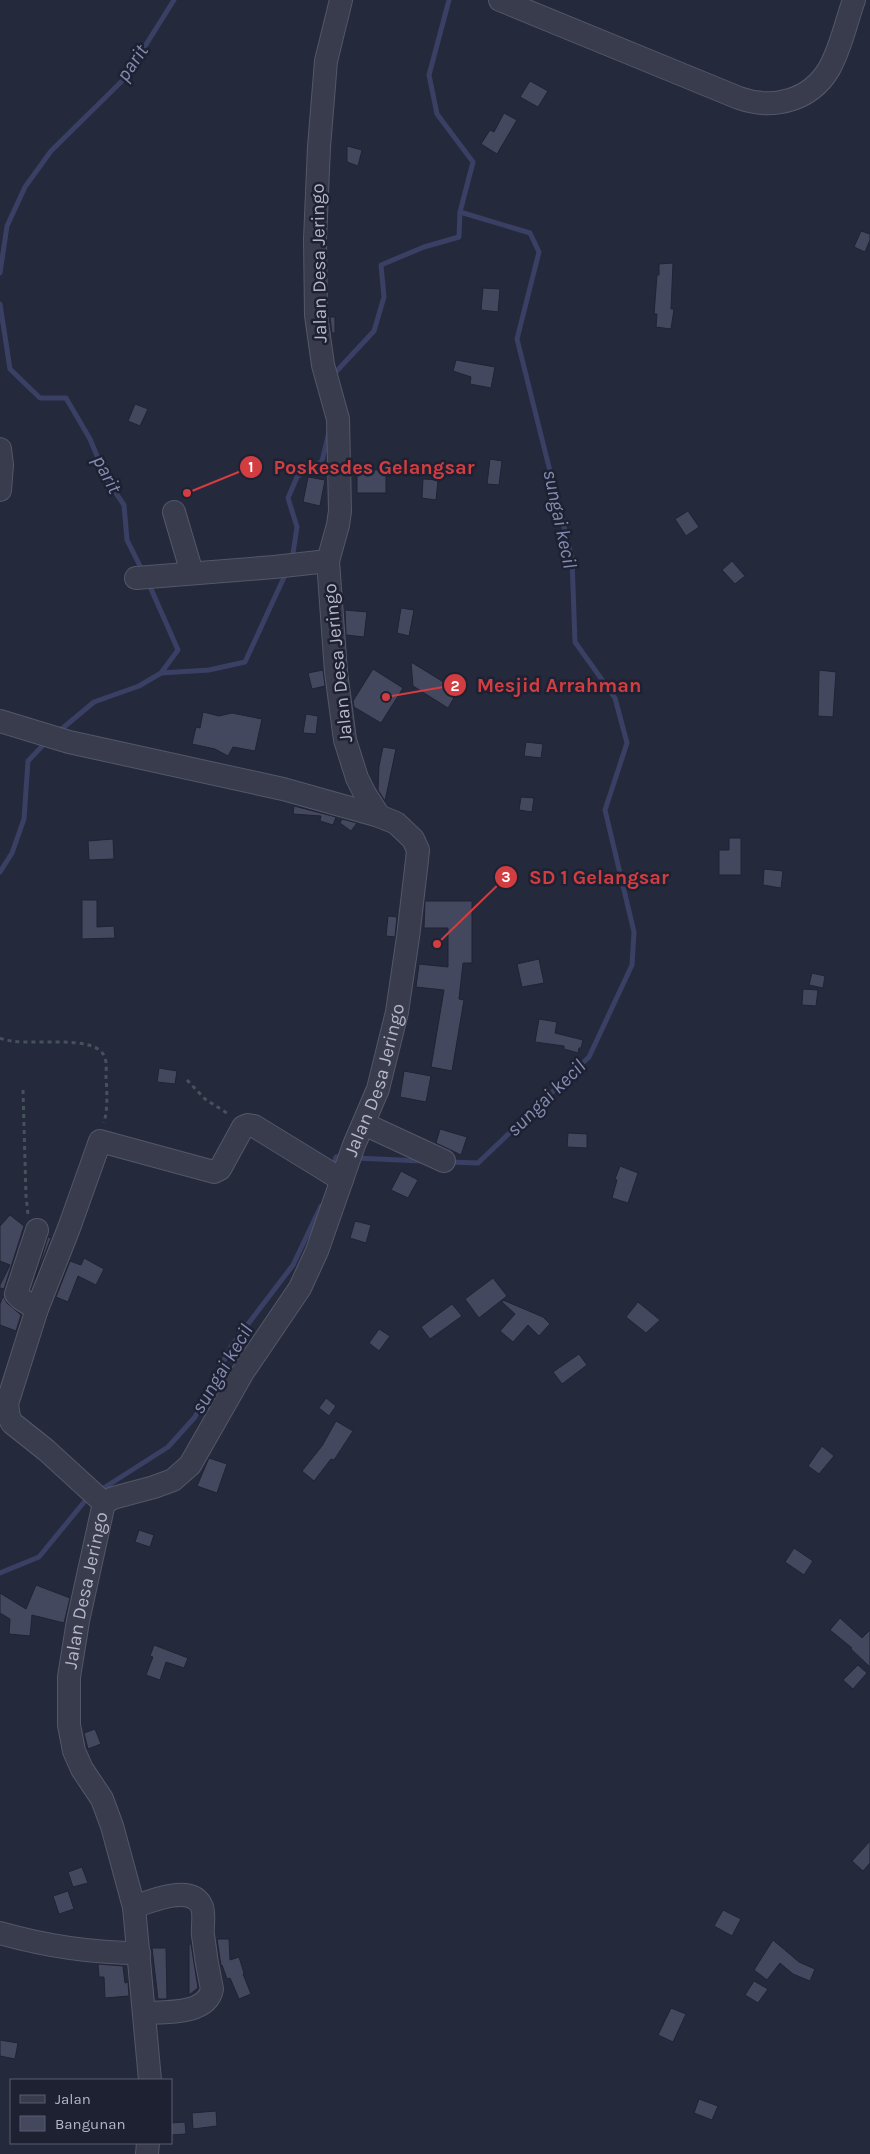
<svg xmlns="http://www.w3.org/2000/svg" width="870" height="2154" font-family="Karla,sans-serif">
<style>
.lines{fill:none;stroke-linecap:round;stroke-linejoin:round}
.stream{stroke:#394063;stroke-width:5}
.building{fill:#44485e;stroke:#202334}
.minor-casing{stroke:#545768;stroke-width:24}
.path{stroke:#45525b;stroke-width:3;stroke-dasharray:4 4;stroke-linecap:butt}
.minor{stroke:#393c4d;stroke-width:22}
.labels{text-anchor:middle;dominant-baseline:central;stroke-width:5;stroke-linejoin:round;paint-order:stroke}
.street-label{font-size:19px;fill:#b5b7c8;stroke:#1e2132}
.water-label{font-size:20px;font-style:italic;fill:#858cb2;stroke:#1e2132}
.leader{fill:none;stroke:#d13d40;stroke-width:2}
.callout-dot{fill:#d13d40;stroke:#1e2132;stroke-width:2}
.mark-label{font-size:15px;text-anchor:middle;font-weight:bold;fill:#fff}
.callout-label{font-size:20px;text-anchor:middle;font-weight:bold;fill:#d13d40;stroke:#1e2132;stroke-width:5;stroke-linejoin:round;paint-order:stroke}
</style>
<rect width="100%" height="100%" fill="#25293c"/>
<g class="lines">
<g class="stream">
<polyline points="0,273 7,226 25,187 51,151 125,78 174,0"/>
<polyline points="0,304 10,369 40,398 66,398 90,439 107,480 124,505 127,540 143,572"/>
<polyline points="333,375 374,331 384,297 381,265 424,247 459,237 460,212 473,162 437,114 429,75 449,0"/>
<polyline points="292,560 297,527 288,498 297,477 322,461 329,432"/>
<polyline points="148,582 178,650 161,673"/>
<polyline points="58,732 94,702 139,686 161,673 209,670 245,662 286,573"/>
<polyline points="0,872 12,853 24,819 28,761 47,741"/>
<polyline points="355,1158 422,1161"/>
<polyline points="450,1162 478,1163 589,1057 632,965 634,932 605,810 627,743 615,698 575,642 572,559 517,339 539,252 530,233 460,212"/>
<polyline points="333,1167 336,1157 344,1157"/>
<polyline points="99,1491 168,1447 195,1417 232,1345 293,1265 321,1206"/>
<polyline points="0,1573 39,1557 89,1496"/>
</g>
</g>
<g class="building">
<polygon points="530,81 548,91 538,107 520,97"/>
<polygon points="504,113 517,120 497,154 481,144 490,130 494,132"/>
<polygon points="347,146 362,150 358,166 347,162"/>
<polygon points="861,231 870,234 870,240 865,252 854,247"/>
<polygon points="673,263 671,309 674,309 671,329 656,327 657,314 654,314 657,275 659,275 659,264"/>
<polygon points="483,288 500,289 498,312 481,310"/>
<polygon points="330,317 335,317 335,333 332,333"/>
<polygon points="456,360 495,367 491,388 470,384 471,377 453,371"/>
<polygon points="135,404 148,409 140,426 128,421"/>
<polygon points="490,459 502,461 499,485 487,484"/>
<rect x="357" y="470" width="29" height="23"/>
<polygon points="308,477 325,480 320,506 303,502"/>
<polygon points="423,479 438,480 436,500 422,498"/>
<polygon points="688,511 699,527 686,536 675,519"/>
<polygon points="732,561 745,576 735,584 722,570"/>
<polygon points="401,608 414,610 409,636 397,633"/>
<polygon points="345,610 367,612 364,637 346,635"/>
<polygon points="411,662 458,691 448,708 413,686"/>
<polygon points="373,669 403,688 381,723 354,707 353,701"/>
<polygon points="323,670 325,686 312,689 308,673"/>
<polygon points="819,670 836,672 833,717 818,716"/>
<polygon points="203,712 219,716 232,713 262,719 255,751 233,747 228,756 215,749 192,744 196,727 200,728"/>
<polygon points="306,714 318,716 316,734 303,733"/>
<polygon points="526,742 543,744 541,758 524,756"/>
<polygon points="383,747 396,749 385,801 378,790 379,766"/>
<polygon points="521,797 534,798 532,812 519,810"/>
<polygon points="294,806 336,817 333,825 320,821 321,816 293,814"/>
<polygon points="342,819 357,823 351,831 340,823"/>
<polygon points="729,838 741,838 741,875 719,875 719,850 729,850"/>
<polygon points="113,839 114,859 89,860 88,841"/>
<polygon points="764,869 783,871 781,888 763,885"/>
<polygon points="82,900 97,900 97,927 114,926 115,938 82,939"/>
<polygon points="425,901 472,901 472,963 463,963 459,999 464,1000 452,1071 431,1067 444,990 416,987 419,964 448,967 448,928 424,928"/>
<polygon points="388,916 397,917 395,937 386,936"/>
<polygon points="539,959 544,983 522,987 517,964"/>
<polygon points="812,973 825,976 823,988 809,985"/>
<polygon points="803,989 818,990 816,1006 802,1005"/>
<polygon points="539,1019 557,1022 555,1033 583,1040 581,1048 579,1048 578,1053 564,1049 564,1046 535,1042"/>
<polygon points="159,1068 177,1071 175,1084 157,1082"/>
<polygon points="404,1071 431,1076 426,1102 400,1097"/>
<polygon points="440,1129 467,1137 461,1155 436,1143"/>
<polygon points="568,1133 587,1134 587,1148 567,1147"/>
<polygon points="620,1166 638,1173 628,1203 612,1198 617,1180 615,1179"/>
<polygon points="401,1171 418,1180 408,1198 391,1190"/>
<polygon points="10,1215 24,1226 4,1289 0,1288 0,1285 10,1265 0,1261 0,1226"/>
<polygon points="355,1221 371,1225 366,1243 350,1238"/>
<polygon points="48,1237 51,1238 35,1279"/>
<polygon points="84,1258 104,1269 96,1285 78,1276 68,1302 56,1297 70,1261 81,1265"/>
<polygon points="493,1278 507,1296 479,1318 465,1299"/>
<polygon points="3,1296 7,1303 21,1315 16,1331 0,1325 0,1304"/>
<polygon points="503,1300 543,1317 550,1324 539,1336 528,1325 513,1342 500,1331 515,1314 502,1302"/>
<polygon points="638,1302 660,1320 646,1333 626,1317"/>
<polygon points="452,1304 462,1316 430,1339 421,1327"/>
<polygon points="379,1329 390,1336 379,1351 369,1343"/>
<polygon points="579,1354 587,1365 562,1384 553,1372"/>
<polygon points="326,1398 336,1406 329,1416 319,1408"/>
<polygon points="336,1421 353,1431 334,1460 331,1459 314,1481 302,1471 322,1446"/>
<polygon points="822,1446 834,1456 819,1474 808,1466"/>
<polygon points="209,1458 227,1464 217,1493 197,1486"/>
<polygon points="139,1530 154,1535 150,1547 135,1542"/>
<polygon points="794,1548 813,1561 804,1575 785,1562"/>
<polygon points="36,1585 70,1598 64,1623 32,1615 30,1636 9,1634 10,1619 0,1613 0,1593 26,1609"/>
<polygon points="840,1618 862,1638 870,1630 870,1667 851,1649 852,1648 830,1630"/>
<polygon points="154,1645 188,1658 184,1668 166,1662 160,1680 146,1675 153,1657 150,1656"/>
<polygon points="858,1665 867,1673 853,1689 843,1680"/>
<polygon points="95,1729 101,1744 88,1749 84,1733"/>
<polygon points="870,1841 870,1863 863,1871 852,1861"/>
<polygon points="82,1867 88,1883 73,1887 68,1872"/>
<polygon points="68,1891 74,1909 59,1914 53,1896"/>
<polygon points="723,1910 741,1919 732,1936 714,1926"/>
<polygon points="217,1939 229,1939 230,1960 239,1957 244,1973 243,1974 251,1994 239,1999 230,1978 227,1979 222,1965 221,1966"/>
<polygon points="773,1940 799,1962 815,1969 810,1981 793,1974 780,1963 767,1980 754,1970"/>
<polygon points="189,1944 191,1944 198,1988 189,1995"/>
<polygon points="152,1948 166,1948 167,1999 158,1999"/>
<polygon points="98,1964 123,1966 125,1983 128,1982 129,1996 105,1998 104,1977 99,1977"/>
<polygon points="754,1981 768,1989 758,2003 745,1995"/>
<polygon points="671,2008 686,2014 673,2042 658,2035"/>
<polygon points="0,2040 18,2043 15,2059 0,2056"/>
<polygon points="699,2099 718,2106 712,2120 694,2113"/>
<polygon points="216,2111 217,2126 193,2129 192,2113"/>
<polygon points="185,2122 186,2134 171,2135 171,2123"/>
</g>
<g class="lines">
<defs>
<g id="minor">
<path d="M500 0 739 98C773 110 810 101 829 69 841 48 846 22 854 0"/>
<polyline points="0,449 2,465 0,490"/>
<polyline points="174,512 192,573"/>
<polyline points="136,578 274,567 328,561"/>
<polyline points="0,721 69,742 283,789 379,816"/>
<polyline points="364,1124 444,1161"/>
<polyline points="37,1230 16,1294 21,1299 37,1309"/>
<polyline points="104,1503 46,1450 12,1423 9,1417 7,1404 37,1309 69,1228 100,1141 214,1172 220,1169 243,1127 248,1125 254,1126 342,1180"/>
<path d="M134 1907C151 1901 192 1883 202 1907 205 1916 202 1926 203 1935 205 1953 208 1971 212 1989 207 2015 165 2012 145 2013"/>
<path d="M0 1933C46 1946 91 1953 139 1953"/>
<path id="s1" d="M150 2080 134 1907 112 1826 102 1799 82 1769 74 1751 69 1725V1677L78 1621 104 1503 113 1498 154 1487 173 1480 190 1465 243 1372 300 1288 317 1251 354 1145 378 1089 397 1012 408 937 417 860 418 850 413 839 396 823 379 816 365 794 357 778 345 740 336 672 328 561 338 525 340 511 338 419 323 365 316 315 315 239 319 147 326 61 341 0"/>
<polyline points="147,2154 148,2143"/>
</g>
</defs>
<use href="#minor" class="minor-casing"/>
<g class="path">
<path d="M0 1038C23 1049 97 1031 105 1058 107 1063 106 1071 106 1077 107 1093 108 1107 104 1123"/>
<polyline points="187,1080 205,1099 230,1115"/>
<polyline points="23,1090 26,1196 28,1214"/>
</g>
<use href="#minor" class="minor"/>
</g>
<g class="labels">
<g class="street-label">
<text transform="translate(319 263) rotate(-91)">Jalan Desa Jeringo</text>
<text transform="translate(338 663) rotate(-96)">Jalan Desa Jeringo</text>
<text stroke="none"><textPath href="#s1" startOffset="1120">Jalan Desa Jeringo</textPath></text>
<text stroke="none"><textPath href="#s1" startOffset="505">Jalan Desa Jeringo</textPath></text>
</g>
<g class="water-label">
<text transform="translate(132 63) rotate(-55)">parit</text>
<text transform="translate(107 474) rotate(63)">parit</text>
<text transform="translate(560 519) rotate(78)">sungai kecil</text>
<text transform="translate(546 1098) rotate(-44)">sungai kecil</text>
<text transform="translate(222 1369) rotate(-59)">sungai kecil</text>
</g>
</g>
<path class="leader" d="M187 493L251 467M386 697L455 685M437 944L506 877"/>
<g class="callout-dot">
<circle cx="187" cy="493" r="5"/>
<circle cx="386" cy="697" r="5"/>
<circle cx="437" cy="944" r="5"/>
<circle cx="251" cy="467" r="12"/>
<circle cx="455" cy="685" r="12"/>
<circle cx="506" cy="877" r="12"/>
</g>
<g class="mark-label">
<text x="251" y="472">1</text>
<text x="455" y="691">2</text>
<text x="506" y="882">3</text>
</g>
<g class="callout-label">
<text x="374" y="474">Poskesdes Gelangsar</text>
<text x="559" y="692">Mesjid Arrahman</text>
<text x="599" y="884">SD 1 Gelangsar</text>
</g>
<rect x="10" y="2079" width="162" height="65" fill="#1e2132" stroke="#5a5d6e"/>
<rect x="20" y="2095" width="25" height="8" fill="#393c4d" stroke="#5a5d6e"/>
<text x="55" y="2104" font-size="15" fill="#b5b7c8">Jalan</text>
<rect x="20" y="2116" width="25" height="15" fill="#44485e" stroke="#5a5d6e"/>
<text x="55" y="2129" font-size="15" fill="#b5b7c8">Bangunan</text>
</svg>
